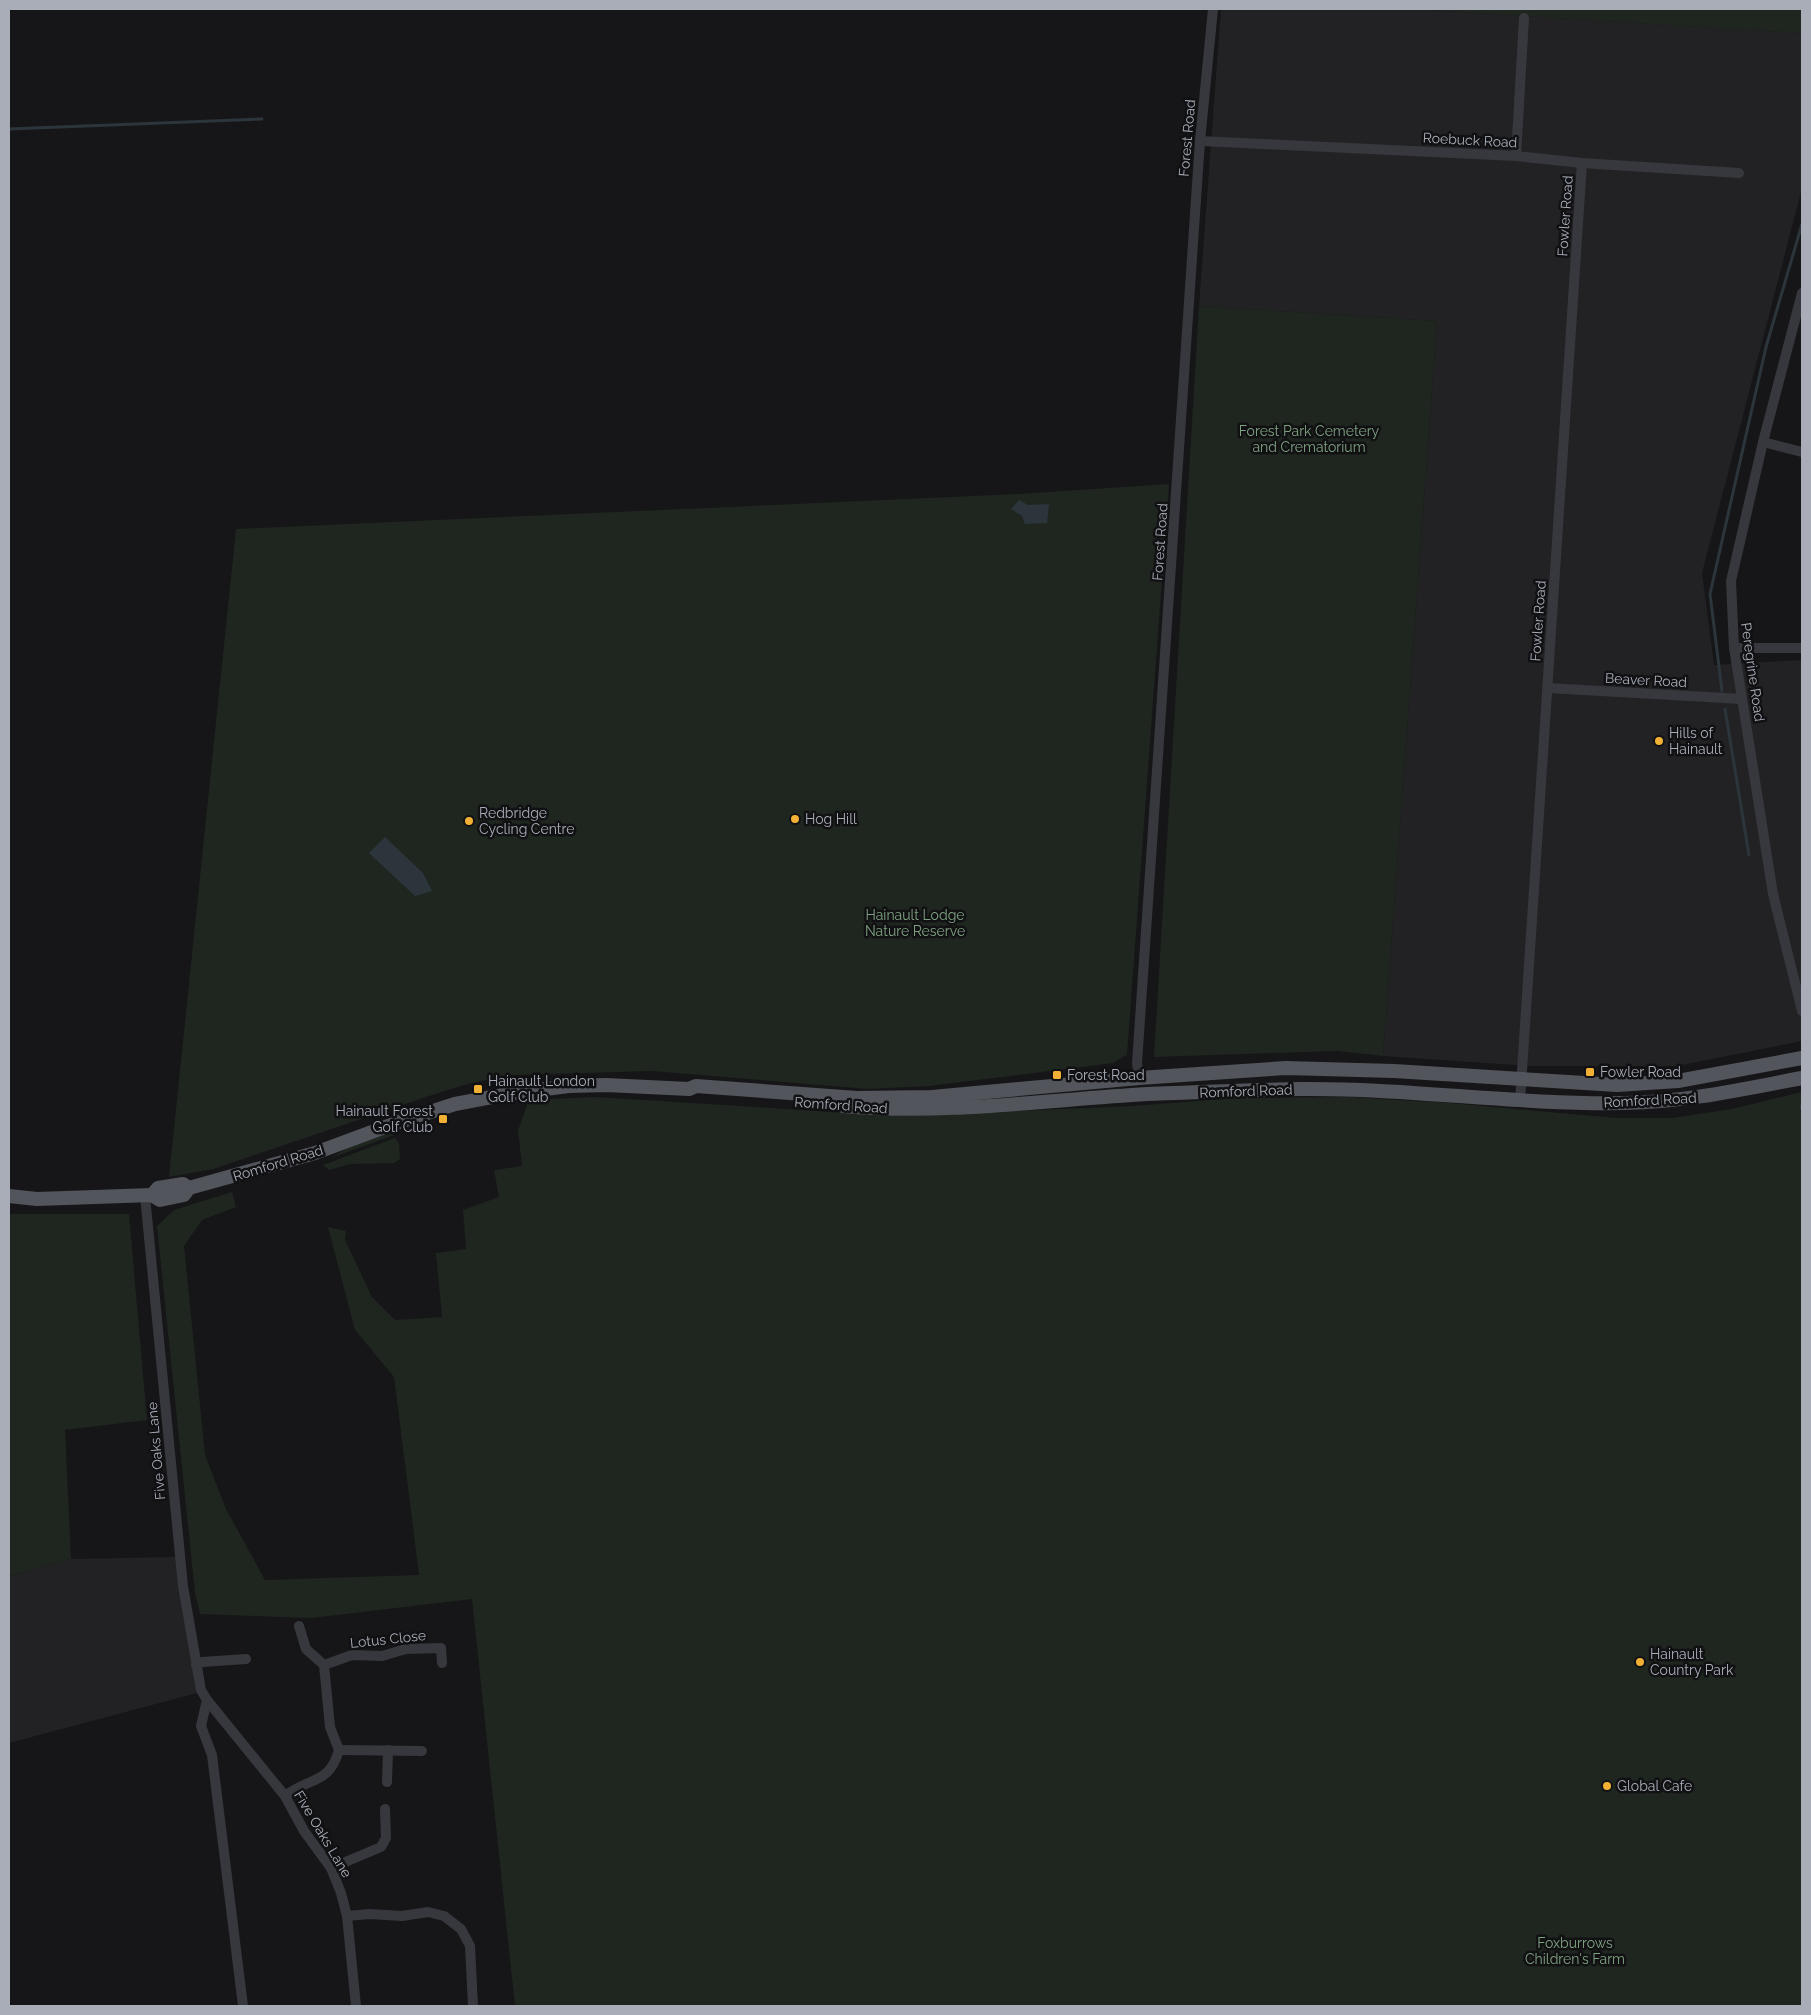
<svg xmlns="http://www.w3.org/2000/svg" width="1811" height="2015" font-family="Raleway,sans-serif">
<style>
.built{fill:#222225}
.green{fill:#1e261f}
.water{fill:#2c353c}
.lines{fill:none;stroke-linecap:round;stroke-linejoin:round}
.stream{stroke:#2c353c;stroke-width:3}
.minor{stroke:#37383d;stroke-width:10}
.major{stroke:#53555c;stroke-width:14}
.poi-dot{fill:#f2b134;stroke:#111113;stroke-width:2}
.labels{text-anchor:middle;dominant-baseline:central;stroke-width:5;stroke-linejoin:round;paint-order:stroke}
.street-label{font-size:14px;fill:#a8adb8;stroke:#111113}
.park-label{font-size:14px;fill:#7fa381;stroke:#111113}
.poi-label{font-size:14px;fill:#a8adb8;stroke:#111113;text-anchor:start}
</style>
<rect width="100%" height="100%" fill="#161618"/>
<g class="built">
<polygon points="1221,9 1415,9 1802,33 1802,188 1702,573 1714,665 1802,660 1802,1041 1677,1066 1531,1066 1383,1056 1437,321 1199,306"/>
<polygon points="176,1557 197,1693 9,1743 9,1576 71,1559"/>
</g>
<g class="green">
<polygon points="1417,9 1802,9 1802,33 1748,30"/>
<polygon points="1199,306 1437,321 1383,1056 1336,1051 1154,1057"/>
<polygon points="1169,484 1127,1055 1113,1063 929,1086 868,1089 652,1071 513,1075 471,1083 432,1095 213,1169 169,1177 236,529 1019,494"/>
<polygon points="1802,1092 1802,2006 515,2006 472,1599 311,1618 200,1614 195,1593 157,1226 174,1210 232,1192 236,1207 202,1220 184,1246 205,1455 226,1509 265,1580 419,1575 394,1377 355,1330 328,1227 346,1231 345,1240 372,1297 395,1320 442,1317 436,1253 466,1249 463,1210 499,1197 494,1170 522,1166 518,1130 529,1100 595,1097 900,1116 1133,1106 1237,1098 1348,1097 1450,1103 1615,1118 1672,1118 1732,1109"/>
<polygon points="390,1133 394,1135 331,1158 351,1146"/>
<polygon points="395,1138 399,1144 400,1159 394,1163 350,1164 329,1170 323,1165"/>
<polygon points="9,1214 129,1214 147,1420 65,1430 71,1559 9,1576"/>
</g>
<g class="water">
<polygon points="1019,500 1028,505 1049,504 1047,523 1025,524 1022,516 1011,509"/>
<polygon points="385,837 423,873 432,891 415,896 369,853"/>
</g>
<g class="lines">
<g class="stream">
<polyline points="9,129 262,119"/>
<polyline points="1722,691 1710,594 1766,347 1802,224"/>
<polyline points="1725,709 1749,855"/>
<polyline points="1801,1106 1802,1109"/>
</g>
<g class="minor">
<polyline points="1200,141 1516,156 1582,163 1739,173"/>
<polyline points="1516,156 1524,18"/>
<polyline points="1802,293 1763,442 1731,581 1734,648 1773,894 1802,1011"/>
<polyline points="1763,442 1802,452"/>
<polyline points="1734,648 1802,648"/>
<polyline points="1548,688 1742,699"/>
<polyline points="1139,1078 1137,1063 1200,141 1213,9"/>
<polyline points="1520,1101 1582,163"/>
<polyline points="145,1196 183,1586 201,1690 207,1700 285,1796 304,1831 331,1868 341,1893 347,1916 356,2006"/>
<polyline points="196,1665 202,1662 246,1659"/>
<polyline points="324,1665 352,1655 382,1656 406,1649 441,1648 442,1663"/>
<polyline points="207,1700 201,1726 212,1755 243,2006"/>
<polyline points="339,1750 422,1751"/>
<polyline points="387,1782 388,1750"/>
<path d="M285 1796C311 1776 329 1785 339 1750L330 1727 324 1665 306 1649 299 1626"/>
<polyline points="331,1868 381,1847 386,1838 385,1809"/>
<polyline points="347,1916 370,1914 402,1916 428,1912 444,1916 461,1929 470,1946 473,2006"/>
</g>
<g class="major">
<path d="M843 1106C944 1115 1046 1100 1147 1094 1198 1092 1250 1090 1302 1089 1410 1088 1517 1105 1625 1103 1686 1102 1743 1089 1802 1078"/>
<polyline points="152,1195 158,1188 183,1184 189,1188"/>
<polyline points="9,1196 37,1199 152,1195 160,1200 184,1195 189,1188 315,1153 396,1123 455,1104 513,1093 569,1086 606,1085 689,1089 696,1086 857,1098 932,1097 1139,1078 1286,1068 1394,1071 1617,1085 1678,1081 1802,1058"/>
</g>
</g>
<g class="poi-dot">
<circle cx="1659" cy="741" r="5"/>
<circle cx="795" cy="819" r="5"/>
<circle cx="469" cy="821" r="5"/>
<rect x="1585" y="1067" width="10" height="10" rx="2.5"/>
<rect x="1052" y="1070" width="10" height="10" rx="2.5"/>
<rect x="473" y="1084" width="10" height="10" rx="2.5"/>
<rect x="438" y="1114" width="10" height="10" rx="2.5"/>
<circle cx="1640" cy="1662" r="5"/>
<circle cx="1607" cy="1786" r="5"/>
</g>
<g class="labels">
<g class="street-label">
<text transform="translate(1187 138) rotate(-85)">Forest Road</text>
<text transform="translate(1470 140) rotate(3)">Roebuck Road</text>
<text transform="translate(1565 216) rotate(-86)">Fowler Road</text>
<text transform="translate(1160 542) rotate(-86)">Forest Road</text>
<text transform="translate(1538 621) rotate(-86)">Fowler Road</text>
<text transform="translate(1753 672) rotate(82)">Peregrine Road</text>
<text transform="translate(1646 680) rotate(3)">Beaver Road</text>
<text transform="translate(1246 1091) rotate(-2)">Romford Road</text>
<text transform="translate(1650 1100) rotate(-3)">Romford Road</text>
<text transform="translate(841 1105) rotate(4)">Romford Road</text>
<text transform="translate(278 1163) rotate(-17)">Romford Road</text>
<text transform="translate(156 1451) rotate(-95)">Five Oaks Lane</text>
<text transform="translate(388 1639) rotate(-6)">Lotus Close</text>
<text transform="translate(323 1834) rotate(59)">Five Oaks Lane</text>
</g>
<g class="park-label">
<text x="1309" y="431">Forest Park Cemetery<tspan x="1309" dy="16">and Crematorium</tspan></text>
<text x="915" y="915">Hainault Lodge<tspan x="915" dy="16">Nature Reserve</tspan></text>
<text x="1575" y="1943">Foxburrows<tspan x="1575" dy="16">Children's Farm</tspan></text>
</g>
<g class="poi-label">
<text x="1669" y="733">Hills of<tspan x="1669" dy="16">Hainault</tspan></text>
<text x="479" y="813">Redbridge<tspan x="479" dy="16">Cycling Centre</tspan></text>
<text x="805" y="819">Hog Hill</text>
<text x="1600" y="1072">Fowler Road</text>
<text x="1067" y="1075">Forest Road</text>
<text x="488" y="1081">Hainault London<tspan x="488" dy="16">Golf Club</tspan></text>
<text x="433" y="1111" text-anchor="end">Hainault Forest<tspan x="433" dy="16">Golf Club</tspan></text>
<text x="1650" y="1654">Hainault<tspan x="1650" dy="16">Country Park</tspan></text>
<text x="1617" y="1786">Global Cafe</text>
</g>
</g>
<rect width="1811" height="2015" fill="none" stroke="#a8adb8" stroke-width="20"/>
</svg>
